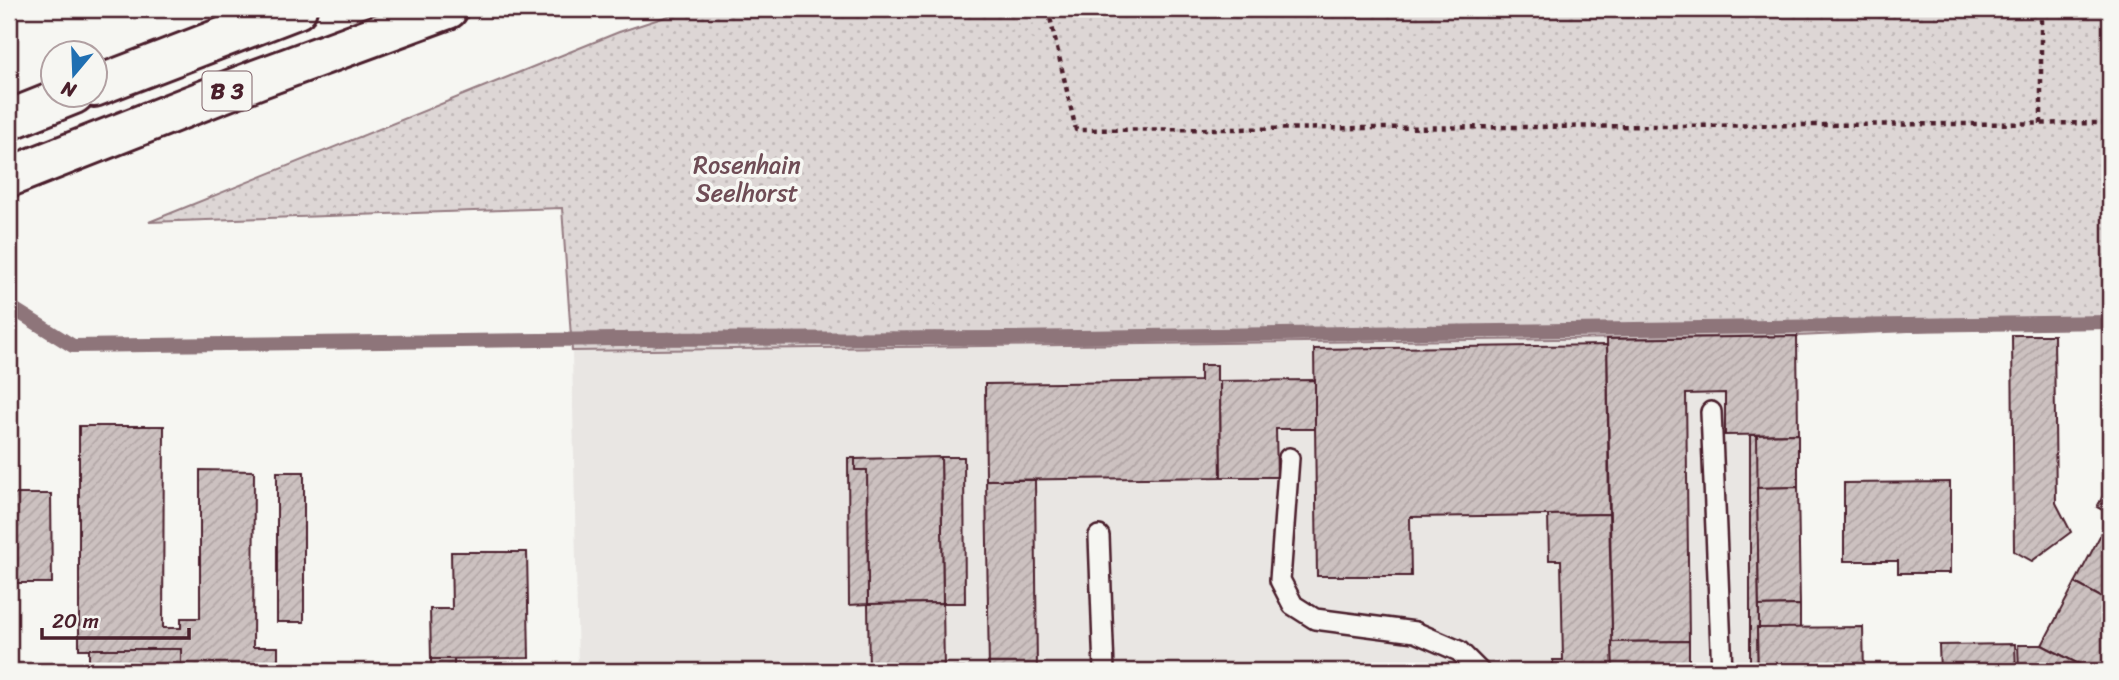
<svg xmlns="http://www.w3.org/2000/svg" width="2119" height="680" font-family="Sriracha,sans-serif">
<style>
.built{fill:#e9e6e3}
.garden{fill:url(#garden-dots);stroke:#947a80;stroke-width:2}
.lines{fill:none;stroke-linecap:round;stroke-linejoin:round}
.stream{stroke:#8e747a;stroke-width:14}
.building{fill:url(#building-hatch);stroke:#4a1f2b;stroke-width:2}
.service-casing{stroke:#4a1f2b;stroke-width:24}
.trunk-casing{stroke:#4a1f2b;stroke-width:44}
.path{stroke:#4a1f2b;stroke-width:4.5;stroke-dasharray:5 5;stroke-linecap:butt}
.service{stroke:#f6f6f2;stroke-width:19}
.trunk{stroke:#f6f6f2;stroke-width:38}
.labels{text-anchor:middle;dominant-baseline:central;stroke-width:7;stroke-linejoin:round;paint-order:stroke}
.shield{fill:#f6f6f2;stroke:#7e6067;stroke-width:2}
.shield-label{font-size:23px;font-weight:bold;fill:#4a1f2b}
.park-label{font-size:24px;fill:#6f4d56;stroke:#f6f6f2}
</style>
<defs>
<pattern id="garden-dots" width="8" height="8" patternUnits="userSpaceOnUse" patternTransform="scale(1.75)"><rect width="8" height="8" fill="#ddd6d5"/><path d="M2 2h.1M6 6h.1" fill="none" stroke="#bfb7b7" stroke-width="1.8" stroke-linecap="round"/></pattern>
<pattern id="building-hatch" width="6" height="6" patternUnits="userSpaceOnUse" patternTransform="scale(1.75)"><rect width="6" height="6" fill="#ccc1c0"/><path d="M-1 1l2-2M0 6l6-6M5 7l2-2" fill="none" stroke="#b1a5a5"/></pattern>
</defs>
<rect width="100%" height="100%" fill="#f6f6f2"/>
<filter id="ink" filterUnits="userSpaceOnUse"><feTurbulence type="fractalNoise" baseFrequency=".0143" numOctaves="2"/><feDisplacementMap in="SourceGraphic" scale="14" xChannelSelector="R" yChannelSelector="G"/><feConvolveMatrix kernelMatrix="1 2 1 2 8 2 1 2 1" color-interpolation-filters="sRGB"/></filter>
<g filter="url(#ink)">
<polygon class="built" points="1797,336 1800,628 1757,628 1758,671 578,671 572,351"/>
<polygon class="garden" points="690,9 2110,9 2110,322 1797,336 572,351 562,208 149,222 619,32"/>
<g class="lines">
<polyline class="stream" points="9,306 73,346 618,339 1010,338 2110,322"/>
</g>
<g class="building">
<polygon points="2012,335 2054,335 2056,503 2071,532 2032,561 2014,551"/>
<polygon points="1797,336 1798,434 1725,435 1725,393 1686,394 1689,641 1612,642 1607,339"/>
<polygon points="1607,345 1609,514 1410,517 1411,576 1317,576 1314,349"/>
<polygon points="1200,365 1217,365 1217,381 1220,381 1221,477 986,480 985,384 1200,381"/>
<polygon points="1315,380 1315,429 1276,429 1277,477 1221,477 1220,381"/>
<polygon points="79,426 164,426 163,628 181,628 181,618 200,618 200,470 254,471 253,647 278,647 278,671 181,671 181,649 79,649"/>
<polygon points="1798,434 1798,487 1757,488 1757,435"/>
<polygon points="1750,435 1757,435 1759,628 1757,628 1758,671 1750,671"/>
<polygon points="941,457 964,457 965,603 943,603"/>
<polygon points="941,457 943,603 868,604 867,470 855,470 855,459"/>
<polygon points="848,458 855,458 855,470 867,470 868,604 849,605"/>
<rect x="277" y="472" width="27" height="150"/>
<polygon points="986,480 1035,480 1037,671 989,671"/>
<polygon points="1950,482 1950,573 1898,573 1898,561 1844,561 1844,483"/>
<polygon points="2110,483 2110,514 2097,507"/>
<polygon points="1798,487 1800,605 1759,606 1757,488"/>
<polygon points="9,494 51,494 52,583 9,583"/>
<polygon points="1609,514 1613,671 1553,671 1553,660 1563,660 1561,560 1549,560 1548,515"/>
<polygon points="2110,517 2110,602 2075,583"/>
<polygon points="451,552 527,552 529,658 431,659 430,609 452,609"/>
<polygon points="2075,583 2110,602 2110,671 2092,671 2042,645"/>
<polygon points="943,603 944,671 869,671 868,604"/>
<polygon points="1800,605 1800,628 1759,628 1759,606"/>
<polygon points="1863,627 1864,671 1758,671 1757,628"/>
<polygon points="1689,641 1689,671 1613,671 1612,642"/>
<polygon points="2015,644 2016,671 1940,671 1939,645"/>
<polygon points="2018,645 2042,645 2090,670 2019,671"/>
<rect x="89" y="649" width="92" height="22"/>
<rect x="431" y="659" width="23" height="12"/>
<rect x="944" y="668" width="45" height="3"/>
</g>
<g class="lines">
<defs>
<g id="service">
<polyline points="1711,412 1722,671"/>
<polyline points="1289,458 1280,580 1293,605 1315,619 1415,632 1459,651 1479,671"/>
<polyline points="1099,536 1104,671"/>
</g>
<g id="trunk">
<polyline points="94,87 297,9"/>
<polyline points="9,120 74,94"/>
<polyline points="9,177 258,79 448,9"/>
</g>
</defs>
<use href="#service" class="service-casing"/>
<use href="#trunk" class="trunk-casing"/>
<g class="path">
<polyline points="1048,9 1076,130 2110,123"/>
<polyline points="2041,9 2041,124"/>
</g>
<use href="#service" class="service"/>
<use href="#trunk" class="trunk"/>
</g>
</g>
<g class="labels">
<rect class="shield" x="202.5" y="71.5" width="49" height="39" rx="5"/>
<g class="shield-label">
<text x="227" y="91">B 3</text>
</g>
<g class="park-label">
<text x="747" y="165">Rosenhain<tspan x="747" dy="28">Seelhorst</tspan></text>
</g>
</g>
<rect width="2119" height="680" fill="none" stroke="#f6f6f2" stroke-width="35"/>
<rect x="18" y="18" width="2084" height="645" fill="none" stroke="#4a1f2b" stroke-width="2.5" filter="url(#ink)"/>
<g transform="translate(74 74) rotate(199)"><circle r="33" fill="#f6f6f2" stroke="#b1a0a2" stroke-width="2"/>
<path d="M0-5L12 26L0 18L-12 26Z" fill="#1f6fb2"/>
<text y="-10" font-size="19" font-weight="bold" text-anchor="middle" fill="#4a1f2b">N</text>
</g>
<path d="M42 628v10h147v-10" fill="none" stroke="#4a1f2b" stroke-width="3.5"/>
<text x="52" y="628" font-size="21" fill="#4a1f2b" stroke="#f6f6f2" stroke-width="5" paint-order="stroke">20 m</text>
</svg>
